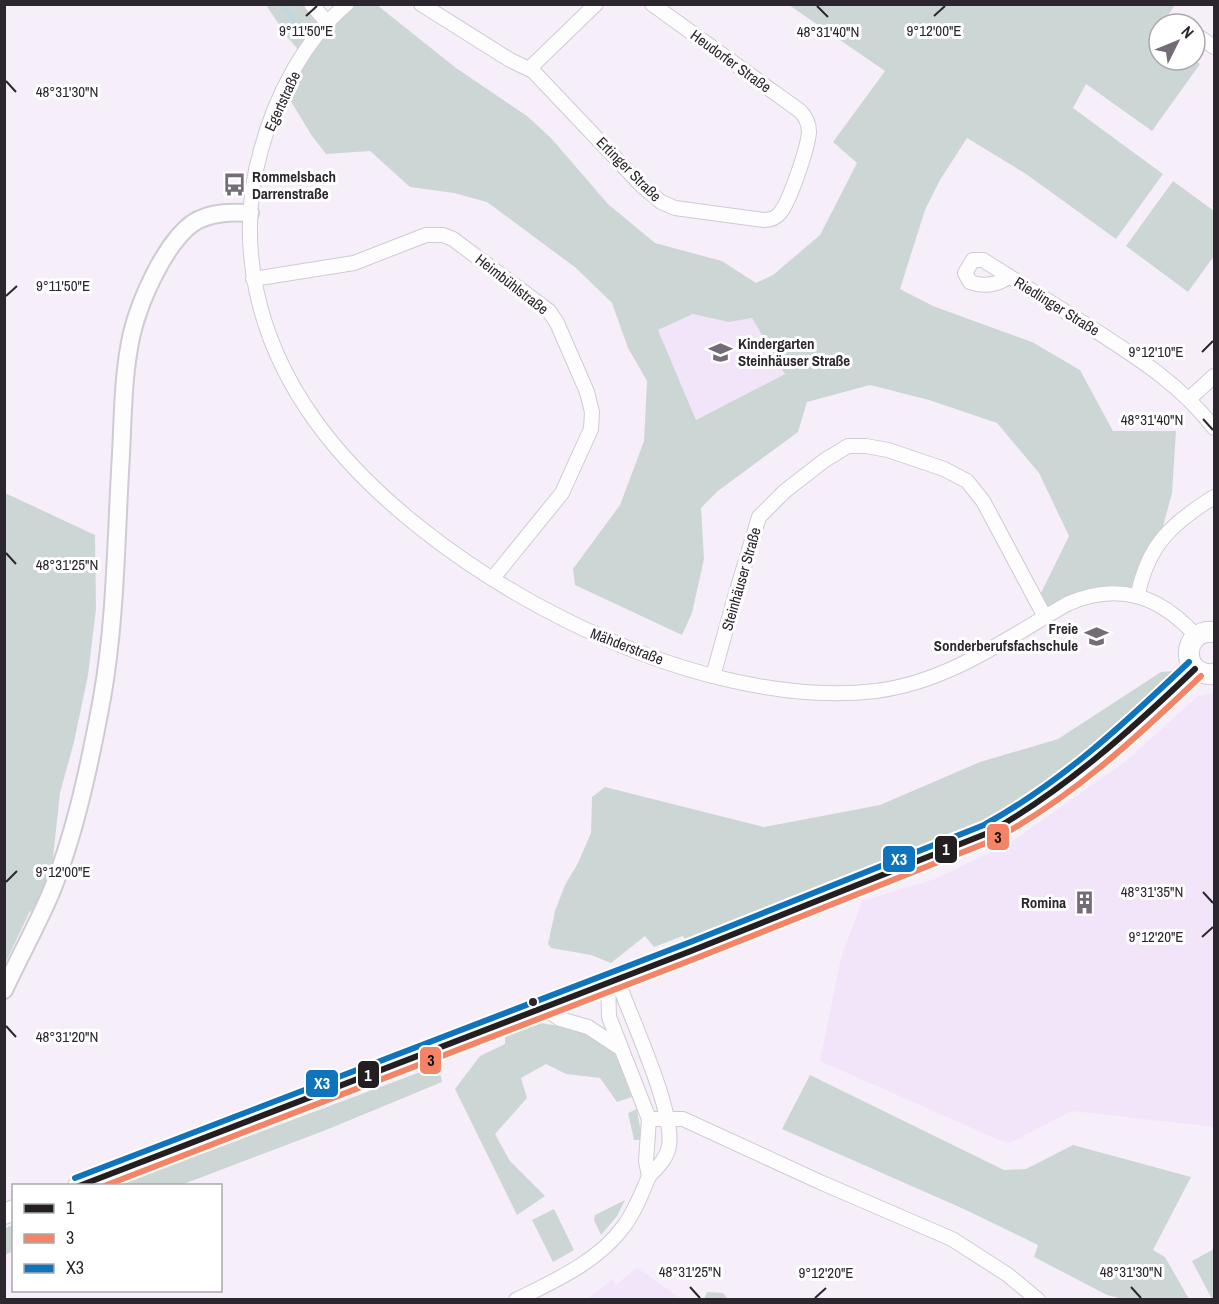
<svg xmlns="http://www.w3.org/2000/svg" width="1219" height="1304" font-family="'Archivo Narrow',sans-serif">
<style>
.built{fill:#f2e5fa}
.green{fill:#ccd7d5;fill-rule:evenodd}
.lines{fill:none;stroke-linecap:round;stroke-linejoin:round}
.stream{stroke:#bdd9df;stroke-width:4.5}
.minor-casing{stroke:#d0cad4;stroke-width:16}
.tertiary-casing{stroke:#d0cad4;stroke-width:20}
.secondary-casing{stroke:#d0cad4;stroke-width:22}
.minor{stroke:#fefdfe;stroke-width:14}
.tertiary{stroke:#fefdfe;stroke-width:16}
.secondary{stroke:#fefdfe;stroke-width:20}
.bus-1-casing{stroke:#fff;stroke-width:10}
.bus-2-casing{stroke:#fff;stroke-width:10}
.bus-3-casing{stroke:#fff;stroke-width:10}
.bus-1{stroke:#231f20;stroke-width:6}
.bus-2{stroke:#f48465;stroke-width:6}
.bus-3{stroke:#1074bc;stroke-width:6}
.ticks{fill:none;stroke:#2c262f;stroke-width:2}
.bus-dot{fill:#2c262f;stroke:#fff;stroke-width:2}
.labels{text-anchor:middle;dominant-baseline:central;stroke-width:6;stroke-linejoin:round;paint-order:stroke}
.street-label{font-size:15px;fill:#2c262f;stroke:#fff}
.poi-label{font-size:15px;font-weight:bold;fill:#2c262f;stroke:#fff;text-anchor:start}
.ticks-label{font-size:15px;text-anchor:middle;fill:#2c262f;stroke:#fff;stroke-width:6;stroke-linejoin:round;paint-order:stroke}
.line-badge{stroke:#fff;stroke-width:2}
.badge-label{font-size:16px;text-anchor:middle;font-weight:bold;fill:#fff}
.pale-badge-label{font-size:16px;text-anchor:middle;font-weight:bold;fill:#111}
</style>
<rect width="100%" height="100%" fill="#f6effa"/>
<g class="built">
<polygon points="693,314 729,322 752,318 785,374 696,420 658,330"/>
<polygon points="1214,693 1214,1127 1072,1111 1008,1144 820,1061 841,958 862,901 935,879 1010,843 1126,761 1198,696"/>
<polygon points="637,1268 682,1299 586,1300 612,1280 616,1285 632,1271"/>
</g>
<g class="green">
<path d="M266 5H311L327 22 347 5H377L456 68 527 116 551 138 608 204 655 243 722 261 756 283 773 275 820 235 857 163 833 142 885 71 789 5H1175L1162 24H1159L1156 32 1159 35V60H1194L1200 64 1152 131 1086 84 1073 108 1163 174 1116 239 1026 174 967 138 940 180 925 210 900 289 933 306 1032 342 1080 370 1113 431H1176L1172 493 1159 541 1138 594H1112L1045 617 1037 601 1069 536 1039 473 997 423 929 400 870 385 807 402 798 432 718 491 701 508 704 559 692 613 682 635 575 585 573 569 620 505 644 441 647 381 628 348 612 303 576 268 487 202 454 193 410 187 370 151 326 154 312 136 284 90 304 56 288 38ZM693 314 729 322 752 318 785 374 696 420 658 330Z"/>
<polygon points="1173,181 1214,211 1214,256 1188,292 1126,246"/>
<polygon points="5,493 95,535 96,609 88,675 74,742 60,793 49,895 39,916 30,911 5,964"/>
<polygon points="1195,669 1051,796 691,951 683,936 654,947 645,936 611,963 591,955 551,948 548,944 555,911 565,885 578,863 591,833 592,797 605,787 764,827 880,805 980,762 1058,739 1161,672"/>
<path d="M536 1022C564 1028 603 1028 617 1058 623 1070 627 1084 632 1097L617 1102 600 1078 566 1074 546 1064 521 1078 527 1098 495 1134 510 1161 545 1196 517 1215 455 1089 480 1056 505 1044V1036Z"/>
<polygon points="439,1065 442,1082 326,1130 181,1185 118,1185"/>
<polygon points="810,1075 1004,1170 1026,1169 1073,1145 1191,1177 1153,1250 1165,1257 1189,1299 1123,1299 1107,1295 1034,1257 1038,1245 966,1210 782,1129"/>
<polygon points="637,1109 642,1140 634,1140 628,1113"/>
<polygon points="625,1200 617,1216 601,1235 594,1220 595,1215"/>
<polygon points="554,1209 574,1250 553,1262 532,1220"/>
<polygon points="13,1225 13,1251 5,1255 5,1228"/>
<polygon points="1214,1249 1214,1299 1212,1299 1192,1261"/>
<polygon points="707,1292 723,1293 728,1299 704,1299"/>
</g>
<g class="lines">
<polyline class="stream" points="281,4 301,30"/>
<defs>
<g id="minor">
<polyline points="311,4 327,22"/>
<path d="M347 4C304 40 275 97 261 150 234 244 258 341 314 419 421 570 690 713 876 691 948 682 1006 639 1067 604 1119 581 1161 596 1197 637"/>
<path d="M421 4 510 60 533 71 642 186 661 202 675 208 764 220C771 220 776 218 780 213 790 201 808 147 809 132 809 123 806 117 800 111L652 4"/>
<polyline points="1178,22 1181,24"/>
<polyline points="1195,34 1214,47"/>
<polyline points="530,68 596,4"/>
<path d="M1009 276C999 285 983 287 970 282L965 273 973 260H983C1020 283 1056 306 1093 329 1138 358 1181 385 1214 428"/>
<polyline points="253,279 354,263 426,235 443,235 453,239 549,311 557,323 587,392 592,412 591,429 562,493 493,578"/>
<polyline points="1189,399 1214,376"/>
<path d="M1138 594C1148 545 1172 523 1214 497"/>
<polyline points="713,676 735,597 759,517 785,491 825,460 848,446 866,446 888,450 944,469 967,481 983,501 1045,617"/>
<path d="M608 982 609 1017 649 1119 646 1161 649 1176C658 1167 667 1158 669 1146 675 1111 630 1016 617 979"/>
<polyline points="543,1007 560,1019 588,1027 620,1048"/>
<polyline points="649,1119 683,1119 820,1182 952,1239 1008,1275 1038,1300"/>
<path d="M516 1300C554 1281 598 1262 624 1226 635 1211 642 1193 649 1176"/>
</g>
<path id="tertiary" d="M4 990C19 958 36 927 50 895 75 835 90 763 102 698 116 619 116 535 121 454 123 414 123 372 132 333 140 300 165 243 193 223 210 212 231 212 250 213"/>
<g id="secondary">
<path d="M1214 632C1182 628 1179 677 1214 674"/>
<path d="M78 1186 691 951 988 833C1068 792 1131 730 1195 669"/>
<polyline points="4,1214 14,1210"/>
</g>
</defs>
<use href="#minor" class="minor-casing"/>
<use href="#tertiary" class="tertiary-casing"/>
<use href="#secondary" class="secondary-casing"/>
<use href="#minor" class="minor"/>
<use href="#tertiary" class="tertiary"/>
<use href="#secondary" class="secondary"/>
<defs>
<path id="bus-1" d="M79 1186 691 951 988 833C1066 789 1130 731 1195 669"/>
<path id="bus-2" d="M104 1186 694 959 991 841C1071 799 1136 738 1201 676"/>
<path id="bus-3" d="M75 1178 688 943 984 825C1062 782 1125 723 1189 662"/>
</defs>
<use href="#bus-1" class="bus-1-casing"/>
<use href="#bus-2" class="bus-2-casing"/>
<use href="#bus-3" class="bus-3-casing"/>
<use href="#bus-1" class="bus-1"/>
<use href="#bus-2" class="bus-2"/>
<use href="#bus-3" class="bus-3"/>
</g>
<path class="ticks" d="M817 6 828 17M306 16 317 6M934 16 945 6M6 81 16 92M6 296 17 286M1202 352 1213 341M1203 419 1213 430M6 553 16 564M6 882 17 871M1203 892 1213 903M1202 937 1213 927M6 1026 16 1037M690 1287 700 1298M1131 1287 1141 1298M815 1298 826 1288"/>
<defs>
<symbol id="bus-bare" viewBox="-9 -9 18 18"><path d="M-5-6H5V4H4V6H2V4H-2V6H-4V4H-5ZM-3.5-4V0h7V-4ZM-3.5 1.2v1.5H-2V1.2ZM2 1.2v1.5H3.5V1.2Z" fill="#736c76" stroke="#fff" stroke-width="2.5" paint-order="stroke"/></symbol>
<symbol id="school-bare" viewBox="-9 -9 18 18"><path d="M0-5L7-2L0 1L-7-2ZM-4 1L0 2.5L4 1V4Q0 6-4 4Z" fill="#736c76" stroke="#fff" stroke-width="2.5" paint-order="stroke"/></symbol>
<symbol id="building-bare" viewBox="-9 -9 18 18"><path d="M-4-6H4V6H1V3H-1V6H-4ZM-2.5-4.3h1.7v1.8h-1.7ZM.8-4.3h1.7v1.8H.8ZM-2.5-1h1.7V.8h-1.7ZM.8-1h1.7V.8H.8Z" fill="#736c76" stroke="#fff" stroke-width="2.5" paint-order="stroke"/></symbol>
</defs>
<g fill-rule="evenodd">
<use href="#bus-bare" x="218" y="168" width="33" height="33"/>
<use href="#school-bare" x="704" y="336" width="33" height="33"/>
<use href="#school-bare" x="1080" y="620" width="33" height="33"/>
<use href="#building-bare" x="1068" y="886" width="33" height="33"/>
</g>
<circle class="bus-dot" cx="533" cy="1002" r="5"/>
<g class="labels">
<g class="street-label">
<text transform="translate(731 61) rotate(36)">Heudorfer Straße</text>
<text transform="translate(282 101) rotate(-65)">Egertstraße</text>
<text transform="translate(629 169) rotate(45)">Ertinger Straße</text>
<text transform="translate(512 284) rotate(38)">Heimbühlstraße</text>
<text transform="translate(1057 306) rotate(32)">Riedlinger Straße</text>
<text transform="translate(741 579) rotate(-74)">Steinhäuser Straße</text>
<text transform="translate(627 646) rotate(21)">Mähderstraße</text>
</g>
<g class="poi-label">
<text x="252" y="176">Rommelsbach<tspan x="252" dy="17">Darrenstraße</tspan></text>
<text x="738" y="343">Kindergarten<tspan x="738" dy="17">Steinhäuser Straße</tspan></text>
<text x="1078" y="628" text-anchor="end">Freie<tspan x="1078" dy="17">Sonderberufsfachschule</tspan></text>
<text x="1066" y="902" text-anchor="end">Romina</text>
</g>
</g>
<g class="ticks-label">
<text x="306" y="36">9°11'50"E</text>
<text x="934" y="36">9°12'00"E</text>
<text x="828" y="37">48°31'40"N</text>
<text x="67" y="97">48°31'30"N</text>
<text x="63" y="291">9°11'50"E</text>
<text x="1156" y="357">9°12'10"E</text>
<text x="1152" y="425">48°31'40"N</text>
<text x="67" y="570">48°31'25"N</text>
<text x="63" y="877">9°12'00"E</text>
<text x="1152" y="897">48°31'35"N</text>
<text x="1156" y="942">9°12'20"E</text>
<text x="67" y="1042">48°31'20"N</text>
<text x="690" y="1277">48°31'25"N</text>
<text x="1131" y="1277">48°31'30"N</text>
<text x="826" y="1278">9°12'20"E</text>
</g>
<g class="line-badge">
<rect x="986" y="823" width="24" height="28" rx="6" fill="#f48465"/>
<rect x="934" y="835" width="24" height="29" rx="6" fill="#231f20"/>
<rect x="882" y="845" width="34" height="28" rx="6" fill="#1074bc"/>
<rect x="419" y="1046" width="23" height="29" rx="6" fill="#f48465"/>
<rect x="357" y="1060" width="23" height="29" rx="6" fill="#231f20"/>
<rect x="305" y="1069" width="34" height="29" rx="6" fill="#1074bc"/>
</g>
<g class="badge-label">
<text x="946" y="855">1</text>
<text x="899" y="865">X3</text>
<text x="368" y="1081">1</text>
<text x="322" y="1089">X3</text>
</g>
<g class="pale-badge-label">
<text x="998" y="843">3</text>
<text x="431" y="1066">3</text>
</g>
<rect width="1219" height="1304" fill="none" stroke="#2c262f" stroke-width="12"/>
<rect x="12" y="1184" width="210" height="108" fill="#ffffff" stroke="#aba8ac" stroke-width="1.5"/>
<rect x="24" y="1204" width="30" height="9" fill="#231f20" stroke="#aba8ac" stroke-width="1.5"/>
<text x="66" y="1214" font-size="18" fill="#2c262f">1</text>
<rect x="24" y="1234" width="30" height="9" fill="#f48465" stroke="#aba8ac" stroke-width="1.5"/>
<text x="66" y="1244" font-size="18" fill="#2c262f">3</text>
<rect x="24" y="1264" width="30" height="9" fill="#1074bc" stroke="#aba8ac" stroke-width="1.5"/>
<text x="66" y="1274" font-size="18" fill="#2c262f">X3</text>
<g transform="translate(1177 42) rotate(47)"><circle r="28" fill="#ffffff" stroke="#aba8ac" stroke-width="1.5"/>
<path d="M0-4.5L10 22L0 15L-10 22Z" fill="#736c76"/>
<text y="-9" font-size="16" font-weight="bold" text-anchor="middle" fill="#2c262f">N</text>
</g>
</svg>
